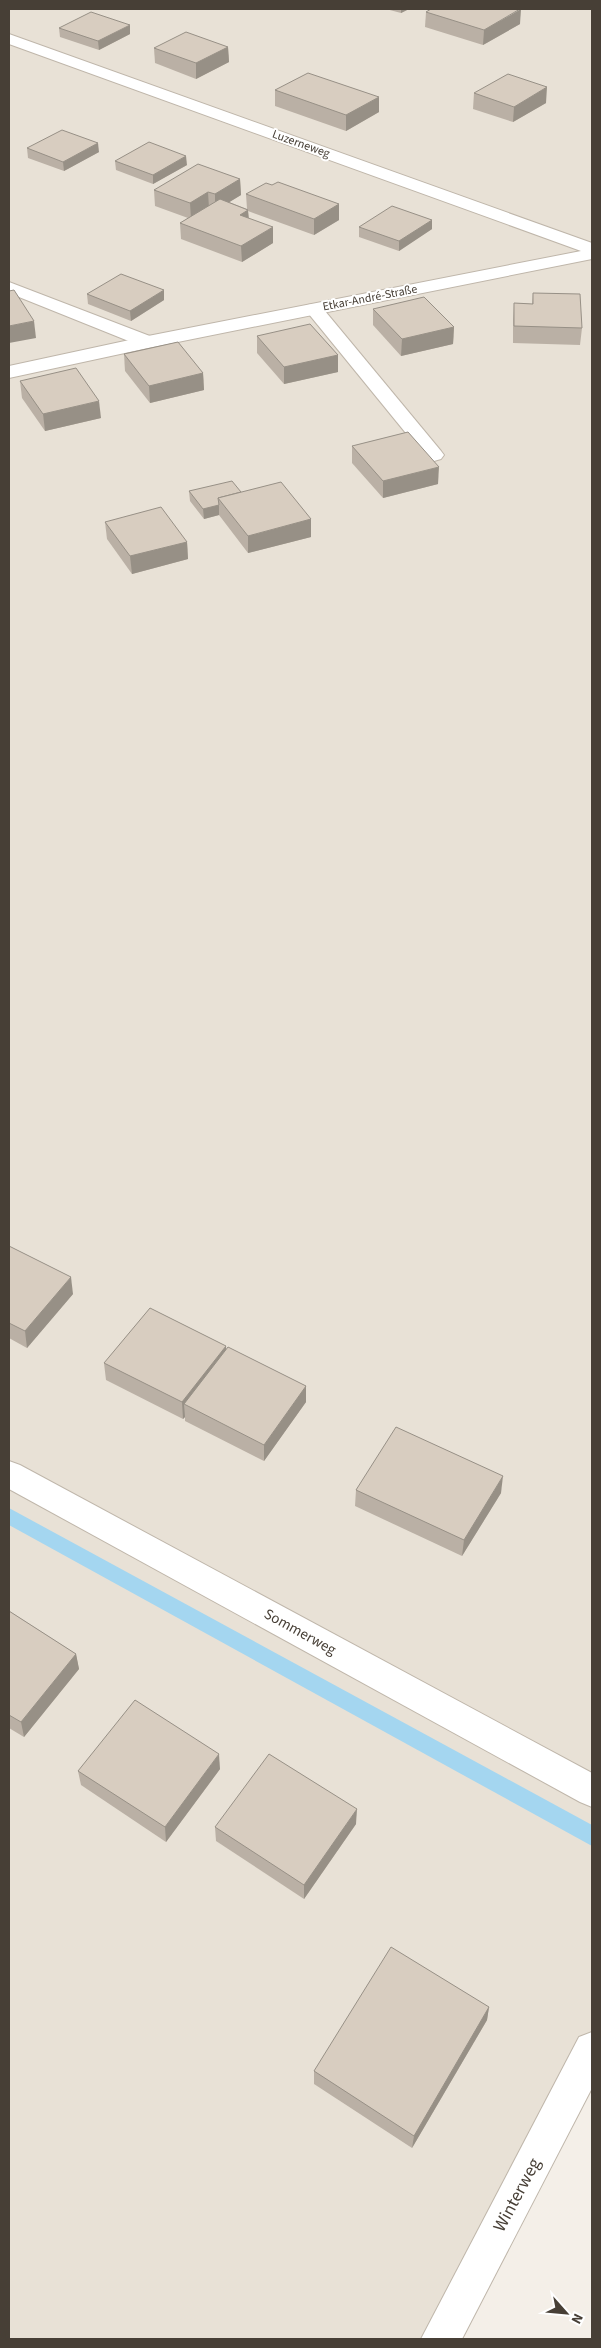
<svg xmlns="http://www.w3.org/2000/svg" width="601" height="2348" font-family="'Source Sans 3',sans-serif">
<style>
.residential{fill:#e8e1d6}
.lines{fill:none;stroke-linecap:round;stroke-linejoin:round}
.stream{fill:#a4d6f0;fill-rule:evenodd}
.lane-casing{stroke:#bfb6aa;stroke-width:2}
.street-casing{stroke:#bfb6aa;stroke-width:2}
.lane{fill:#fff;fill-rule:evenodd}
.street{fill:#fff;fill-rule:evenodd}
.wall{fill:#bab0a5}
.shaded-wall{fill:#979086}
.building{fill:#d8cdc0;stroke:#979086}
.labels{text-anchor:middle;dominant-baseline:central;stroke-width:4;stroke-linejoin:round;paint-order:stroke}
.far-street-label{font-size:12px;fill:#473f36;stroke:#fff}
.street-label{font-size:15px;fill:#473f36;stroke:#fff}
.near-street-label{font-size:18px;fill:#473f36;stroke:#fff}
</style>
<rect width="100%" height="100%" fill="#f4efe8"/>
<polygon class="residential" points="9,9 592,9 592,2075 445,2339 9,2339"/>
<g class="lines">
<polygon class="stream" points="9,1508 592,1825 592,1846 9,1525"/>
<defs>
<g id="lane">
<polygon points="9,282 155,338 157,342 155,346 141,346 9,293"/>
<polygon points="314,304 320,305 441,451 444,455 441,459 434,461 427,459 308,313 305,309 308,305"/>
</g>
<g id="street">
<polygon points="9,34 592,243 592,259 148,348 9,378 9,366 148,336 581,251 9,44"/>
<polygon points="9,1461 20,1465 592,1773 592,1807 580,1802 9,1489"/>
<polygon points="592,2032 592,2088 462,2339 421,2339 579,2037"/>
</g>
</defs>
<use href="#lane" class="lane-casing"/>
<use href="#street" class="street-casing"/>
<use href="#lane" class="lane"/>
<use href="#street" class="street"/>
</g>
<g class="wall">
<polygon points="386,9 409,9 401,13"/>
<polygon points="426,12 520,24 483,45 425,27"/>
<polygon points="59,28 130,34 99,50 60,37"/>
<polygon points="228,47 229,62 196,79 155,63 154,48"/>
<polygon points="275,90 379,112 346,131 275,106"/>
<polygon points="474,93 546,103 513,122 473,109"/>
<polygon points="27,148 99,152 64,171 28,158"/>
<polygon points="115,161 187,165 153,184 116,170"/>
<polygon points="240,179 241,195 229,202 247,209 246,194 272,185 339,204 339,220 314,235 248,211 249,218 273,243 242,262 181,239 180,223 188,218 155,206 154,190"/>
<polygon points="432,220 432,229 399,251 359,237 359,227"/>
<polygon points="533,293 582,328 580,345 513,343 513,320 514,303 532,304"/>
<polygon points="87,294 164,300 131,321 88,304"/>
<polygon points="373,309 454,327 453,344 401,356 373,325"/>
<polygon points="257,336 338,355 338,372 284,384 257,353"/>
<polygon points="124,354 203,373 204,390 150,403 125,371"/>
<polygon points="20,381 101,418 45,431 22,398"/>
<polygon points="352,446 438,484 383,498 352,463"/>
<polygon points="189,491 241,492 311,519 311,537 248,553 219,515 204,519 190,501"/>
<polygon points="105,522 187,542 188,559 132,574 107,539"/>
<polygon points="9,1246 73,1294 27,1348 9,1338"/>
<polygon points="226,1346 226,1350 306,1386 306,1402 264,1461 185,1421 185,1417 183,1419 106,1380 104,1363"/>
<polygon points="356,1490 501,1493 462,1556 355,1506"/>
<polygon points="9,1611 76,1654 79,1669 24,1737 9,1728"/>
<polygon points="220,1769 166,1842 81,1785 78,1771"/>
<polygon points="356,1824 304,1899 216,1841 215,1827"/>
<polygon points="489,2007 487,2020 412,2148 314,2084 314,2071"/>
</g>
<g class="shaded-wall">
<polygon points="401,9 409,9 401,13"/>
<polygon points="521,9 520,24 483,45 484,30"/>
<polygon points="130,25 130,34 99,50 98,41"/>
<polygon points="228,47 229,62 196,79 196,63"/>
<polygon points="547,87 546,103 513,122 514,107"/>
<polygon points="379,97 379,112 346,131 346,115"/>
<polygon points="98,143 99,152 64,171 63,162"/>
<polygon points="186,156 187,165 153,184 153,175"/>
<polygon points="240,179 241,195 215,211 215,194"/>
<polygon points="208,192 209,208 191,219 190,203"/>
<polygon points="339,204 339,220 314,235 314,219"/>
<polygon points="248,210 249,226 240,215"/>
<polygon points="432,220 432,229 399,251 399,241"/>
<polygon points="273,227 273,243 242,262 241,246"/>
<polygon points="164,290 164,300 131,321 130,311"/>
<polygon points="34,321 36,338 9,343 9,326"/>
<polygon points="454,327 453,344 401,356 402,339"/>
<polygon points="338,355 338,372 284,384 284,367"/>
<polygon points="203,373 204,390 150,403 149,386"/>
<polygon points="99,401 101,418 45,431 43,414"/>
<polygon points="439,467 438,484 383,498 383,481"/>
<polygon points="219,505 219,515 204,519 203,509"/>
<polygon points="311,519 311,537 248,553 248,536"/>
<polygon points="187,542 188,559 132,574 130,556"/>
<polygon points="71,1277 73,1294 27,1348 25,1331"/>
<polygon points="226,1346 227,1363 184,1404 185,1417 183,1419 182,1402"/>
<polygon points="306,1386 306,1402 264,1461 264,1445"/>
<polygon points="503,1476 501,1493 462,1556 464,1540"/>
<polygon points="76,1654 79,1669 24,1737 21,1722"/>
<polygon points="219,1754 220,1769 166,1842 165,1827"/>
<polygon points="357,1809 356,1824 304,1899 304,1885"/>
<polygon points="489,2007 487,2020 412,2148 414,2136"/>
</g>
<g class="building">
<polygon points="431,9 520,9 484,30 426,12"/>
<polygon points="91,12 130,25 98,41 59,28"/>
<polygon points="186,32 228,47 196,63 154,48"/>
<polygon points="308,73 379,97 346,115 275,90"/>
<polygon points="508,74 547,87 514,107 474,93"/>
<polygon points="62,130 98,143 63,162 27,148"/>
<polygon points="149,142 186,156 153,175 115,161"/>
<polygon points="198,164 240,179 215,194 208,192 190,203 154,190"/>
<polygon points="278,182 339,204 314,219 246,194 266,183 272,185"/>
<polygon points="220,199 248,210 240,215 273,227 241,246 180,223"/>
<polygon points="392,206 432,220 399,241 359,227"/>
<polygon points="121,274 164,290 130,311 87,294"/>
<polygon points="14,290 34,321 9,326 9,291"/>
<polygon points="533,293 580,294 582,328 514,326 514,303 533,304"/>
<polygon points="424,297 454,327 402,339 373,309"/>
<polygon points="310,324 338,355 284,367 257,336"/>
<polygon points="178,342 203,373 149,386 124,354"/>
<polygon points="76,368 99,401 43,414 20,381"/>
<polygon points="408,432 439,467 383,481 352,446"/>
<polygon points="232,481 241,492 218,498 219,505 203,509 189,491"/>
<polygon points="281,482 311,519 248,536 218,498"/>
<polygon points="161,507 187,542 130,556 105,522"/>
<polygon points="9,1246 71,1277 25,1331 9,1323"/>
<polygon points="150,1308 226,1346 182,1402 104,1363"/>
<polygon points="228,1347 306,1386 264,1445 184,1404"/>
<polygon points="396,1427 503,1476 464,1540 356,1490"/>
<polygon points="9,1611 76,1654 21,1722 9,1715"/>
<polygon points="135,1700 219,1754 165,1827 78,1771"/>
<polygon points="269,1754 357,1809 304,1885 215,1827"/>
<polygon points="391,1947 489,2007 414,2136 314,2071"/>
</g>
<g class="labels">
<g class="far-street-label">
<text transform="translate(301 144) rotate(20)">Luzerneweg</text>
<text transform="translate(370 298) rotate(-11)">Etkar-André-Straße</text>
</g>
<g class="street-label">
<text transform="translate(300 1632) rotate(29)">Sommerweg</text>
</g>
<g class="near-street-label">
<text transform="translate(517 2195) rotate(-62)">Winterweg</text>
</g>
</g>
<rect width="601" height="2348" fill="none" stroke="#473f36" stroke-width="20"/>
<g transform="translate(566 2313) rotate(117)" stroke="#ffffff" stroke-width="4" paint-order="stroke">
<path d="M0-4L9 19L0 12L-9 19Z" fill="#473f36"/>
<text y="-8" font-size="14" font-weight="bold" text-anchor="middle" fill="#473f36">N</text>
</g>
</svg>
